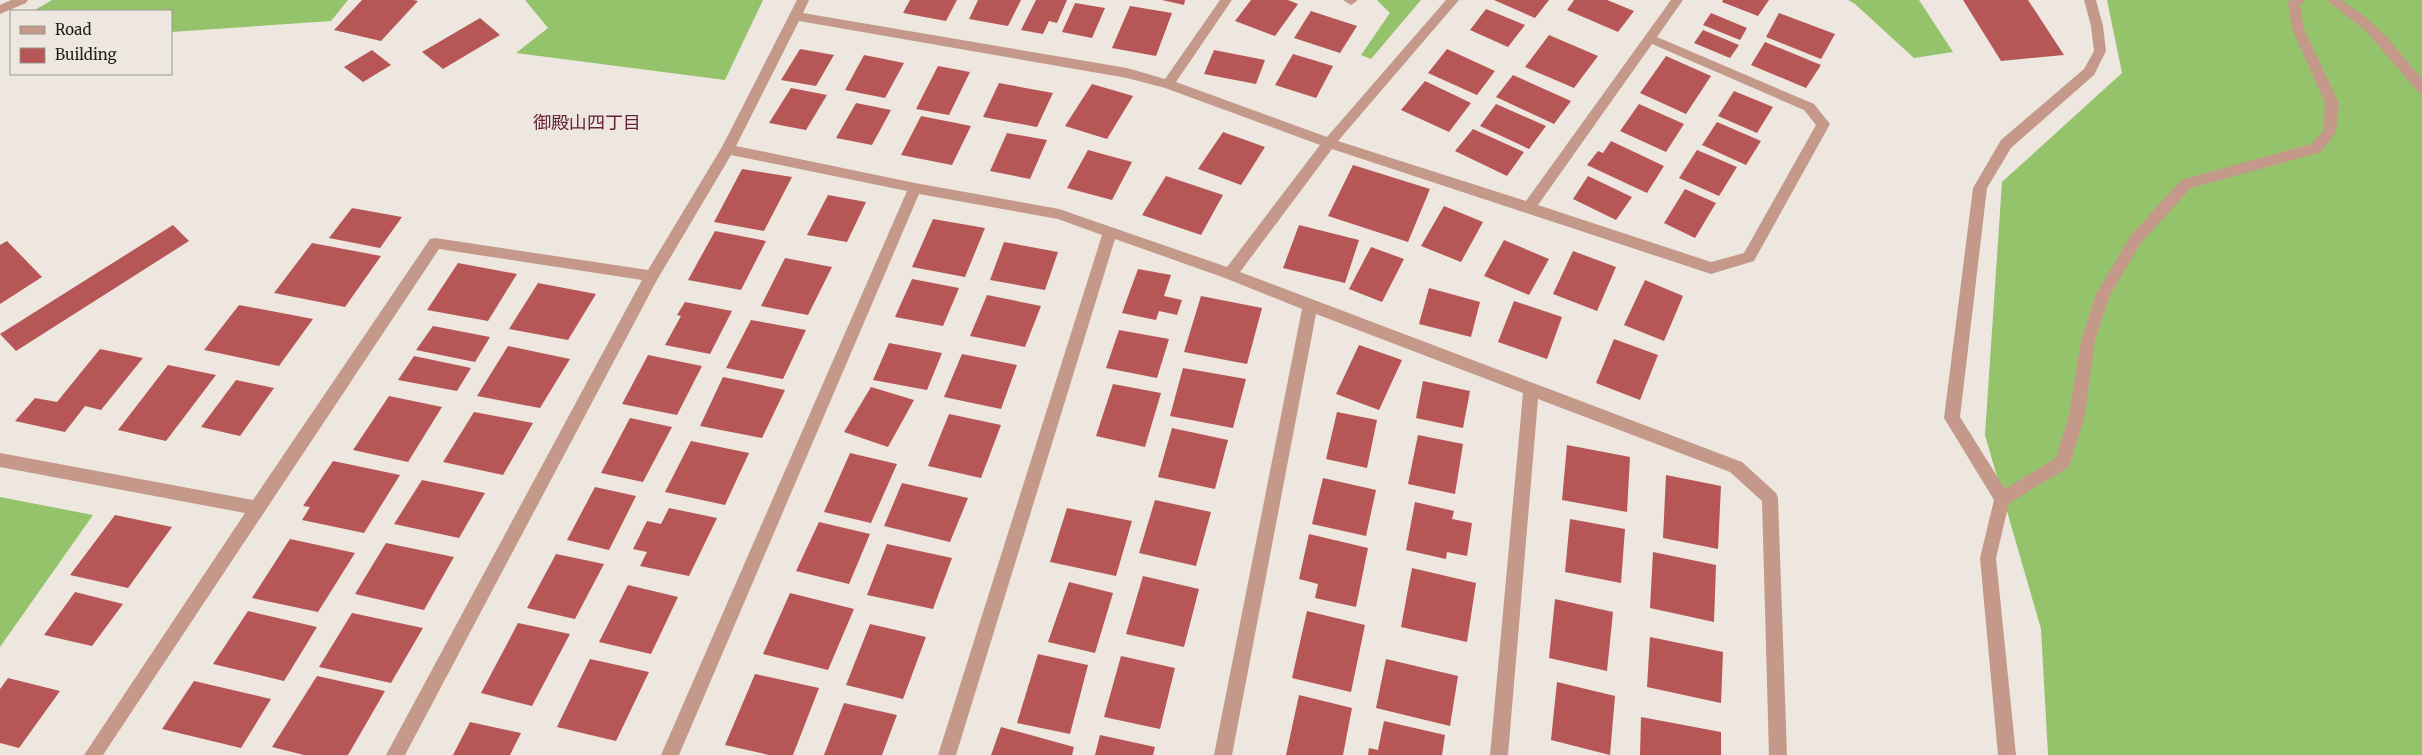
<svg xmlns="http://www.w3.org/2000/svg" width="2422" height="755" font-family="Merriweather,'Noto Sans JP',serif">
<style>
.forest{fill:#95c36c}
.building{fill:#b75656}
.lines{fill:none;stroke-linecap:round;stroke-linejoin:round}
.minor{fill:#c4998a;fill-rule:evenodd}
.labels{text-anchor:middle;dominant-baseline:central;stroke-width:4;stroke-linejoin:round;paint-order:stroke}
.neighbourhood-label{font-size:18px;fill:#67233a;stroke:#ede7df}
</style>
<rect width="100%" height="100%" fill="#ede7df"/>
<g class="forest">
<polygon points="52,0 348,0 331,21 171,32 171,11 33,11"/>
<polygon points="525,0 763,0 725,80 516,53 548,28"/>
<polygon points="1377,0 1421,0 1371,59 1361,55 1390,13"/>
<polygon points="1848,0 1919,0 1953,52 1914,58 1855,4"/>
<polygon points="2107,0 2422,0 2422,755 2048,755 2041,629 1985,435 2002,182 2122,73"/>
<polygon points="0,497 93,515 0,647"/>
</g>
<g class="building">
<polygon points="362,0 413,0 418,1 381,41 334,30"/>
<polygon points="910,0 957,0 946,21 903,13"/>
<polygon points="978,0 1021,0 1008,26 969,19"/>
<polygon points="1036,0 1067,0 1057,23 1049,21 1043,34 1021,30"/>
<polygon points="1162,0 1185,0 1184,5"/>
<polygon points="1251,0 1288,0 1298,4 1275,36 1235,21"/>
<polygon points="1494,0 1549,0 1535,18"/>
<polygon points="1574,0 1607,0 1634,11 1618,32 1567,10"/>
<polygon points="1723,0 1769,0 1758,16 1722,2"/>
<polygon points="1963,0 2028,0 2064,55 2001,61"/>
<polygon points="1075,3 1105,8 1092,38 1062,32"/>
<polygon points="1130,6 1172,13 1156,56 1112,48"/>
<polygon points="1486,9 1525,25 1508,47 1470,30"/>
<polygon points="1311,11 1357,26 1340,53 1294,38"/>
<polygon points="1711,13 1747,28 1740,40 1703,25"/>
<polygon points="1779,13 1835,34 1821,59 1766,37"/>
<polygon points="480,18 500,35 443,69 422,52"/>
<polygon points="1703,30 1739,45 1730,58 1694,43"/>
<polygon points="1549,35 1598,56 1574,88 1525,67"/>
<polygon points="1765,42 1821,65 1806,88 1751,65"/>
<polygon points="800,49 834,55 816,86 781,80"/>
<polygon points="1447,49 1495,71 1477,95 1428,73"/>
<polygon points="372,50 391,65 363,82 344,67"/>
<polygon points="1214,50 1265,60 1256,84 1204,74"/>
<polygon points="1293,54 1333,66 1316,98 1275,85"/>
<polygon points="864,55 904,63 885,98 845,90"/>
<polygon points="1666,56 1711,76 1686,114 1640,93"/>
<polygon points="938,66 970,72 949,115 916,109"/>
<polygon points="1513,75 1571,101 1554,124 1496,97"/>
<polygon points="1425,81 1471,103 1449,132 1401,110"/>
<polygon points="999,83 1053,93 1037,127 983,117"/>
<polygon points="1092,84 1133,96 1107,139 1065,126"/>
<polygon points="791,88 827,95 806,130 769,123"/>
<polygon points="1734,91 1773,107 1757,133 1718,116"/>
<polygon points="856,103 891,110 872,145 836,138"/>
<polygon points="1496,104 1546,126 1529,149 1480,126"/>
<polygon points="1639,104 1684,124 1666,152 1620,131"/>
<polygon points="921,116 971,126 952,165 901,155"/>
<polygon points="1717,122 1761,141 1746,165 1702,145"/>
<polygon points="1473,129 1524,152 1507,176 1455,151"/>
<polygon points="1223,132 1265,147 1241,185 1198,169"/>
<polygon points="1007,133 1047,140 1030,179 990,171"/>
<polygon points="1611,141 1664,166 1647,193 1587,165 1598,151 1603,153"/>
<polygon points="1088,150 1132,162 1112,200 1067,188"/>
<polygon points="1697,150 1737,167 1719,196 1679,178"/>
<polygon points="1353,165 1430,189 1408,242 1328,216"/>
<polygon points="742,169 792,177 764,231 714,222"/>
<polygon points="1166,176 1223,195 1201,235 1142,215"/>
<polygon points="1588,176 1632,197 1616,220 1573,199"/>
<polygon points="1685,189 1716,203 1695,238 1664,223"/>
<polygon points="828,195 866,202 847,242 807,235"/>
<polygon points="1444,206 1483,222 1461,262 1421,246"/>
<polygon points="352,208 402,217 380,248 329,238"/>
<polygon points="933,219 985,228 965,277 912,267"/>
<polygon points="173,225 189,241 16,351 0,334"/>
<polygon points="1299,225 1359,240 1345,283 1283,268"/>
<polygon points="715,231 766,241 741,290 688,280"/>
<polygon points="1504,240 1549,259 1529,295 1484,276"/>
<polygon points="7,241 42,277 0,304 0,245"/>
<polygon points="1004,242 1058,252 1045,290 990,280"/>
<polygon points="312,243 381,256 345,307 274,293"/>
<polygon points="1371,247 1404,259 1382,302 1349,289"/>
<polygon points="1573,251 1616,267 1597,311 1553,294"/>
<polygon points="785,258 832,267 808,315 761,306"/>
<polygon points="458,263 517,274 488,321 427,310"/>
<polygon points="1138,269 1171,275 1164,296 1182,300 1177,315 1159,311 1156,320 1122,313"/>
<polygon points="912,279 959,288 943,326 895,317"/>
<polygon points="1645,280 1683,296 1664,341 1624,325"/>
<polygon points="538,283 596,294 568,340 509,329"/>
<polygon points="1429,288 1480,302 1471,337 1419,324"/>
<polygon points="987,295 1041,306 1025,347 970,336"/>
<polygon points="1201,296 1262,308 1247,364 1184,352"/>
<polygon points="1514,301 1562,317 1547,359 1498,342"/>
<polygon points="685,302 732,311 710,354 665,345 681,316 677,315"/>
<polygon points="239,305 313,319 279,366 204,350"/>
<polygon points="751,320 806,330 783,379 726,368"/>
<polygon points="433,326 490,337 475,362 416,350"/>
<polygon points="1119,330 1169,339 1157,378 1106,368"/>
<polygon points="1614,339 1658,355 1640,400 1596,383"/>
<polygon points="889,343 942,353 927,390 873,380"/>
<polygon points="1359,345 1402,360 1379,410 1336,394"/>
<polygon points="508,346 570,359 540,408 477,396"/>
<polygon points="100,349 143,358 101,410 85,406 65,432 15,421 35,398 57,402"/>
<polygon points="962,354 1017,365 1001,409 944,397"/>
<polygon points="648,355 702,366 677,415 622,404"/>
<polygon points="414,356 471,368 457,391 398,380"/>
<polygon points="168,365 216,375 166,441 118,430"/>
<polygon points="1183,368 1246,379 1233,428 1170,416"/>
<polygon points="723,377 785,390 762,438 700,426"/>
<polygon points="236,380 274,388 240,436 201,427"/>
<polygon points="1423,381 1470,391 1463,428 1416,418"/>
<polygon points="1113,384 1161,393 1145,447 1096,436"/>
<polygon points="871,387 914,400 888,447 844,432"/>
<polygon points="389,396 442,407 408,462 353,450"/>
<polygon points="474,412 533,423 503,475 443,462"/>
<polygon points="1337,412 1377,420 1367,468 1326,459"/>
<polygon points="949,414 1001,425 981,478 928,466"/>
<polygon points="630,418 672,427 643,482 601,473"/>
<polygon points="1172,428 1228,440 1215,489 1158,477"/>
<polygon points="1418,435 1463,444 1455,494 1408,484"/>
<polygon points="691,441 749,453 725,505 665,492"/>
<polygon points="1567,445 1630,457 1627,512 1562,500"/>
<polygon points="850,453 897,464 871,523 824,512"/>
<polygon points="333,461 400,475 364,533 302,520 310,507 303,506"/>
<polygon points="1666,475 1721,486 1718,549 1663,538"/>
<polygon points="1323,478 1376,490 1366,536 1312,524"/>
<polygon points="422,480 485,493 459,538 394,524"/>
<polygon points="902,483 968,498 950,542 884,526"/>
<polygon points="595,487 636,496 609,550 567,540"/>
<polygon points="1155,500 1211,512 1196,566 1139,553"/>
<polygon points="1415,502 1454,511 1452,519 1472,523 1467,556 1447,552 1446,559 1406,550"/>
<polygon points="669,508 717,518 689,576 640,566 647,552 633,549 647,521 661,524"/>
<polygon points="1067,508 1132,521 1116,576 1050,562"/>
<polygon points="115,515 172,527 128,588 70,575"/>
<polygon points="1570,519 1625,529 1621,583 1565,572"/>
<polygon points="819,522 870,534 849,584 796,571"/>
<polygon points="1309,534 1368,548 1356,607 1315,598 1318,584 1299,579"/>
<polygon points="290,539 355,553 318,612 252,598"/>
<polygon points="386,543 454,557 424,610 355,594"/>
<polygon points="887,544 952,558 933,609 867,595"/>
<polygon points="1653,552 1716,565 1714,622 1650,608"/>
<polygon points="556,554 604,564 575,619 527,608"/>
<polygon points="1412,568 1476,583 1467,642 1401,627"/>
<polygon points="1143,576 1199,589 1184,647 1126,634"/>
<polygon points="1069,582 1113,593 1095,653 1048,642"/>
<polygon points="628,585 678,597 651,654 599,642"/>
<polygon points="75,592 123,604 92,646 44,635"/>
<polygon points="790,593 854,609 828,670 763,654"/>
<polygon points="1555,599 1613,612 1607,671 1549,658"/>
<polygon points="248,611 317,627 284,681 213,664"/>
<polygon points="1307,611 1365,625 1351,692 1292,678"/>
<polygon points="352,613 423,628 391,683 319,667"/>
<polygon points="518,623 570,634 532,706 481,693"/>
<polygon points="870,624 926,637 903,699 846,685"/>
<polygon points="1650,637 1723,652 1721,703 1647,687"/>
<polygon points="1038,654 1088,665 1070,734 1017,723"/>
<polygon points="1121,656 1175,668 1160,729 1104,717"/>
<polygon points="590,659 649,672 616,741 557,727"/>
<polygon points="1386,659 1458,676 1450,726 1376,708"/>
<polygon points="755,674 819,688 793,755 769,755 725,745"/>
<polygon points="317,676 385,691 348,755 304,755 272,747"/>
<polygon points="8,678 60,691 19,748 0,743 0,689"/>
<polygon points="194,681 271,699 241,748 162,729"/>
<polygon points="1557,682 1615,696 1610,755 1551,740"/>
<polygon points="1299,695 1352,708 1343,755 1286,755"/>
<polygon points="844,703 897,715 882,755 824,755"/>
<polygon points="1641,717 1721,732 1721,755 1640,755"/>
<polygon points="1384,721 1445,735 1442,755 1368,755 1369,748 1378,750"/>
<polygon points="470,722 521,733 510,755 453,755"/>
<polygon points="1001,727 1074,747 1072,755 991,755"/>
<polygon points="1100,735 1155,747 1153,755 1095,755"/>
</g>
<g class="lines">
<g class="minor">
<polygon points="11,0 28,0 26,3 0,14 0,5"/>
<path d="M797 0H809L803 13 1127 68 1165 79 1220 0H1232L1176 82 1327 137 1446 0H1459L1338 141 1526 201 1671 0H1683L1657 37 1814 104 1830 124 1754 261 1711 274 1332 149 1240 272 1742 462 1776 493 1778 498 1787 755H1769L1762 501 1730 472 1538 399 1508 755H1490L1523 393 1316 314 1232 755H1214L1302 309 1225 278 1115 239 956 755H938L1102 235 1058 219 919 194 679 755H661L907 191 731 155 657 280 405 755H386L642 280 439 249 103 755H84L245 513 0 467V453L253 500 430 239 435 238 648 270 722 147ZM799 21 1127 78 1165 88 1320 145 1227 267 1059 209 915 183 736 146ZM1652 44 1804 110 1816 125 1744 253 1711 262 1538 205Z"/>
<polygon points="1343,0 1357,0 1357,1 1351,5"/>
<polygon points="2084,0 2096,0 2103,26 2106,51 2094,75 2011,148 1987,188 1960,417 2005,489 2056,458 2069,415 2081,340 2096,294 2131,235 2181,180 2311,144 2323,131 2325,103 2292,29 2288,3 2290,0 2305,0 2300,5 2304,29 2339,103 2336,132 2321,152 2191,188 2141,243 2110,295 2095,340 2085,415 2069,467 2009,503 1996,558 2016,755 1998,755 1980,558 1994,500 1944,418 1973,188 2001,140 2084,69 2094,51 2091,26"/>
<polygon points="2326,0 2341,0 2363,15 2386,36 2422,79 2422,93 2417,91 2366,31"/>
</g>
</g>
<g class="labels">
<g class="neighbourhood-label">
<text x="587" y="122">御殿山四丁目</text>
</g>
</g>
<rect x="10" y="10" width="162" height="65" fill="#ede7df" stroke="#9a9690"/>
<rect x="20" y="26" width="25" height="8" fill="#c4998a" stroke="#9a9690"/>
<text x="55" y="35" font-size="15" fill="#1e1c19">Road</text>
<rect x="20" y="48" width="25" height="15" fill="#b75656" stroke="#9a9690"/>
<text x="55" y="60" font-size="15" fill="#1e1c19">Building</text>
</svg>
